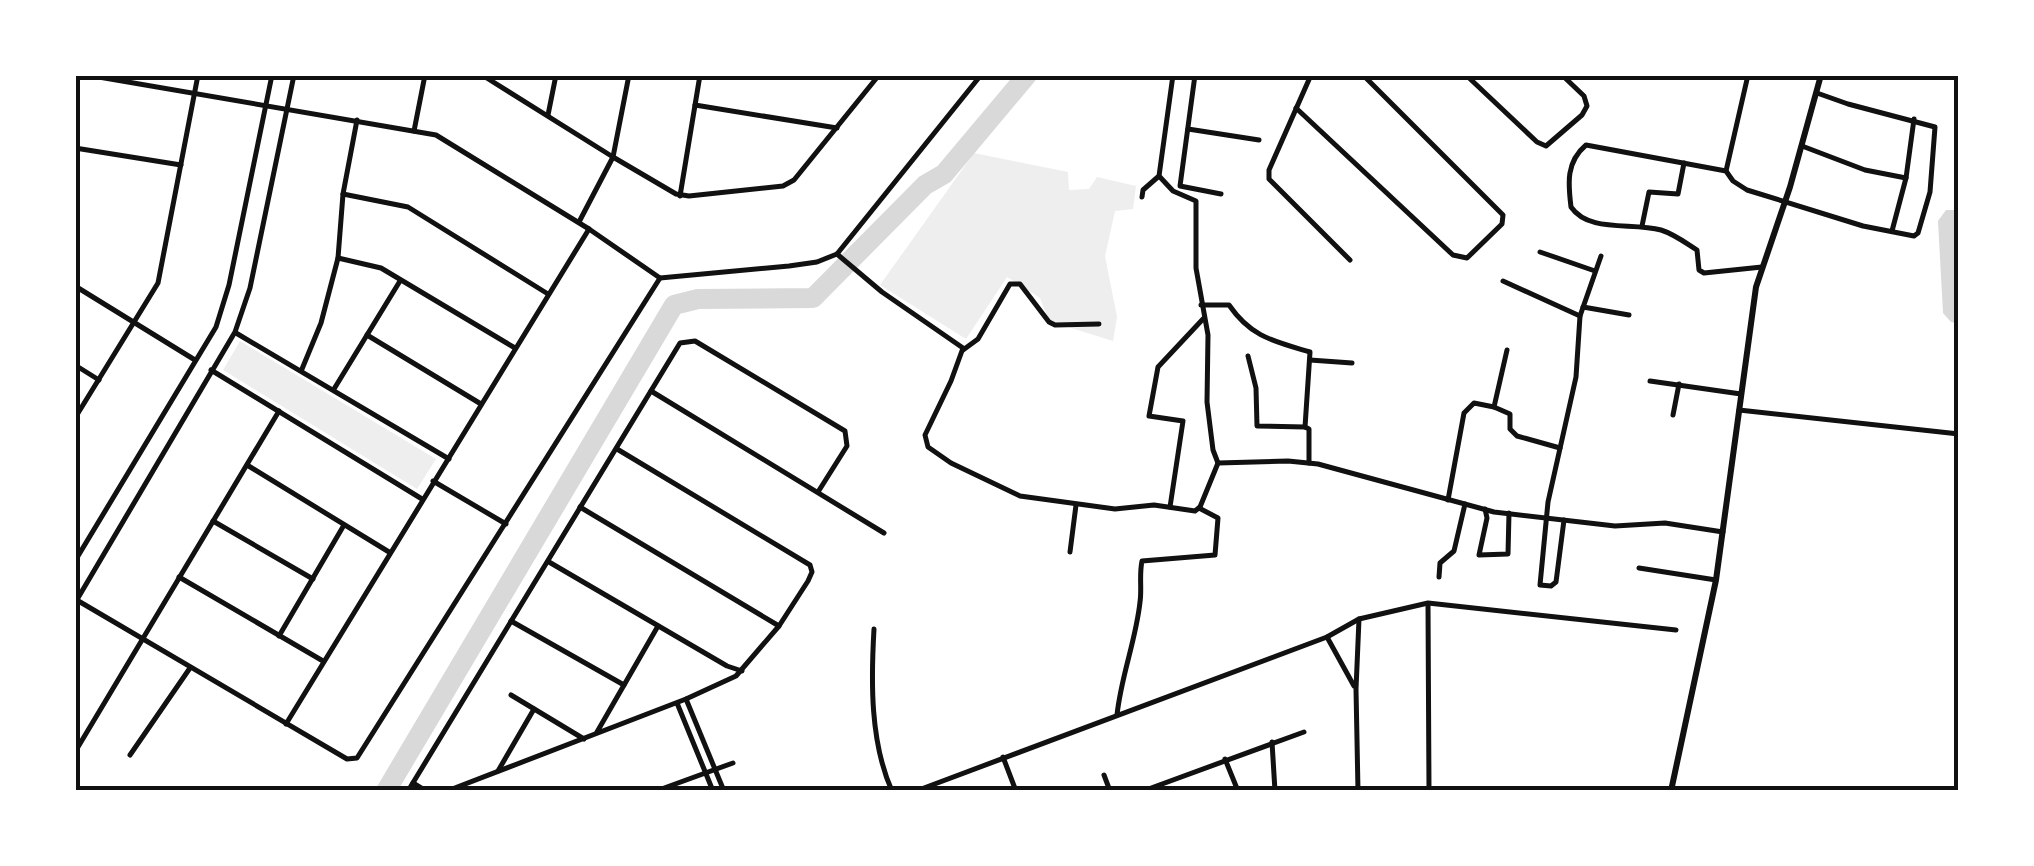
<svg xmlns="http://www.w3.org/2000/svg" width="2034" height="866" font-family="Jost,sans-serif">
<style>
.green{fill:#eee}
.water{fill:#d9d9d9}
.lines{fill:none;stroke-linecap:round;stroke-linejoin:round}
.river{stroke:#d9d9d9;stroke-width:20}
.minor{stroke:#111;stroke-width:5}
.tertiary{stroke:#111;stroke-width:6}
.neatline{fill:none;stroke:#111;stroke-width:4}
</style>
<rect width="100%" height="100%" fill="#fff"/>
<g class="green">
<polygon points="974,153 1068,172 1069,190 1089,189 1097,177 1136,186 1133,209 1115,211 1105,256 1117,317 1113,341 1049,321 1040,298 1007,277 966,339 880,285"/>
<polygon points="240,341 436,459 417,489 223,370"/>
</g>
<polygon class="water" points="1946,210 1959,210 1959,324 1951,322 1943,313 1938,221"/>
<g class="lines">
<polyline class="river" points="386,791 674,305 698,299 813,298 925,185 944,174 1027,75"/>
<g class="minor">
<polyline points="87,75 436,135 589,229 660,278 789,266 817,262 837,254 981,75"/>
<polyline points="482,75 613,157 676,194 689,196 783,186 794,180 879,75"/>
<polyline points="1195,75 1180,186 1221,194"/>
<polyline points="1311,75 1269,170 1269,179 1350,260"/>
<polyline points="1466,75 1537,142 1546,146 1582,115 1587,106 1584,96 1562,75"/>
<polyline points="1663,75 1678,75"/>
<polyline points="695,105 837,128"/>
<polyline points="1296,108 1453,255 1467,258 1502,224 1503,215 1363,75"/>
<polyline points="548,115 556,75"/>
<polyline points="1188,129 1259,140"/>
<polyline points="414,131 425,75"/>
<polyline points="1802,146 1865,170 1906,178 1914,119"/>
<polyline points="75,148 181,165"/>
<polyline points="1726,171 1748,75"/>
<polyline points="1159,176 1173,191 1196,201 1196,268 1208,335 1207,402 1213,450 1218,463"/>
<polyline points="343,194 408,207 548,294"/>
<polyline points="680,196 700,75"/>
<polyline points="1142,197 1143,190 1159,176 1173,75"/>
<polyline points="579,222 613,157 629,75"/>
<polyline points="1642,226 1649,192 1678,194 1684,163"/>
<polyline points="1892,231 1906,178"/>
<polyline points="1540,252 1595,271"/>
<polyline points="837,254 882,292 963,348 951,381 925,435 928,447 951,463 1020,496 1115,509 1154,505 1195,511 1200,507 1218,463"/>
<polyline points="338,258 381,268 515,348"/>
<path d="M1762 267 1704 273 1699 270 1697 250C1686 243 1674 234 1661 230 1631 222 1589 233 1571 207 1568 183 1566 162 1586 145L1726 171 1733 181 1747 190 1863 226 1914 236 1918 233 1930 192 1935 127 1848 104 1817 93"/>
<polyline points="1503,281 1580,316"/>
<polyline points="75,286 195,360"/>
<path d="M1201 305H1229C1251 337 1273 341 1310 352L1305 427 1309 429V463"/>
<polyline points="1583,307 1629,315"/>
<polyline points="236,333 449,459"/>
<polyline points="367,335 481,404"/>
<polyline points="963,350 978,339 1010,284 1020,284 1049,322 1055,325 1099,324"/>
<polyline points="1507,350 1494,407 1510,414 1510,429 1517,436 1560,448"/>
<polyline points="1248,356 1256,388 1257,426 1305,427"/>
<polyline points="1310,360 1352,363"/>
<polyline points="75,365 99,380"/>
<polyline points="302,369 321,323 338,258 343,194 357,120"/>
<polyline points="211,370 422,499"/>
<polyline points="1650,381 1741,394"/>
<polyline points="334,389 400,281"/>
<polyline points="651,391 884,533"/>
<polyline points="1739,410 1959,434"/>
<polyline points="1673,415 1679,384"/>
<polyline points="75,418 158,283 198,75"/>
<polyline points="1218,463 1288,461 1318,464 1494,512 1615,526 1665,523 1723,532"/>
<polyline points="247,465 389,552"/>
<polyline points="433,481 506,524"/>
<polyline points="1448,500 1464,413 1474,403 1494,407"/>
<polyline points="580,507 779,626"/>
<polyline points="1170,507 1183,421 1149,416 1158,367 1203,319"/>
<polyline points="1485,509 1487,518 1479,555 1508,554 1509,513"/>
<polyline points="1564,520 1556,582 1551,586 1540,585 1548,502 1576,377 1580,316 1601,256"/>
<polyline points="213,521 313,579"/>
<polyline points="1070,552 1076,505"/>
<polyline points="75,561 216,327 229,285 272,75"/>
<polyline points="549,562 727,666 742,671"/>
<polyline points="1639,568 1716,580"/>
<polyline points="179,577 323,661"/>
<polyline points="1439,577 1440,563 1454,551 1465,504"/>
<polyline points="75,599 347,759 357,758 660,278"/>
<polyline points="75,603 235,332 250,288 294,75"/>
<polyline points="1428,604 1429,791"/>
<polyline points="511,621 624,685"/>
<path d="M874 629C871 681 870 742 892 791"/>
<polyline points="279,636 344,525"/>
<polyline points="1327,637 1354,686"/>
<polyline points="511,695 584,739"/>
<polyline points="686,699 724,791"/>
<polyline points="677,703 713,791"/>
<path d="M1117 715C1121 676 1136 640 1140 602 1142 589 1139 575 1142 561L1215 555 1218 518 1199 508"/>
<polyline points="286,724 589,229"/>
<polyline points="597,732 658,626"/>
<polyline points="1272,742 1275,791"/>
<polyline points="75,752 279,411"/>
<polyline points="130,755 190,668"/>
<polyline points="1003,757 1016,791"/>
<polyline points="1225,759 1238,791"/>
<polyline points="498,771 534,709"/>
<polyline points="1104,775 1110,791"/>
<polyline points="413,783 426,791"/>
<polyline points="1825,789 1840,791"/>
<polyline points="408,791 680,343 695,341 845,431 847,446 818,492"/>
<polyline points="447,791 686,699 736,676 779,626 808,581 812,572 810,565 617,449"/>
<polyline points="656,791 733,763"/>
<polyline points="916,791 1327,637 1359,619 1428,603 1676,630"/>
<polyline points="1143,791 1304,732"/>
<polyline points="1358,791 1356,689 1359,619"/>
</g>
<polyline class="tertiary" points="1671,791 1716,580 1756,287 1790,187 1821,75"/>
</g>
<rect width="2034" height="866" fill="none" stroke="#ffffff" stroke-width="155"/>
<rect x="78" y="78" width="1878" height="710" class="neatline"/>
</svg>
